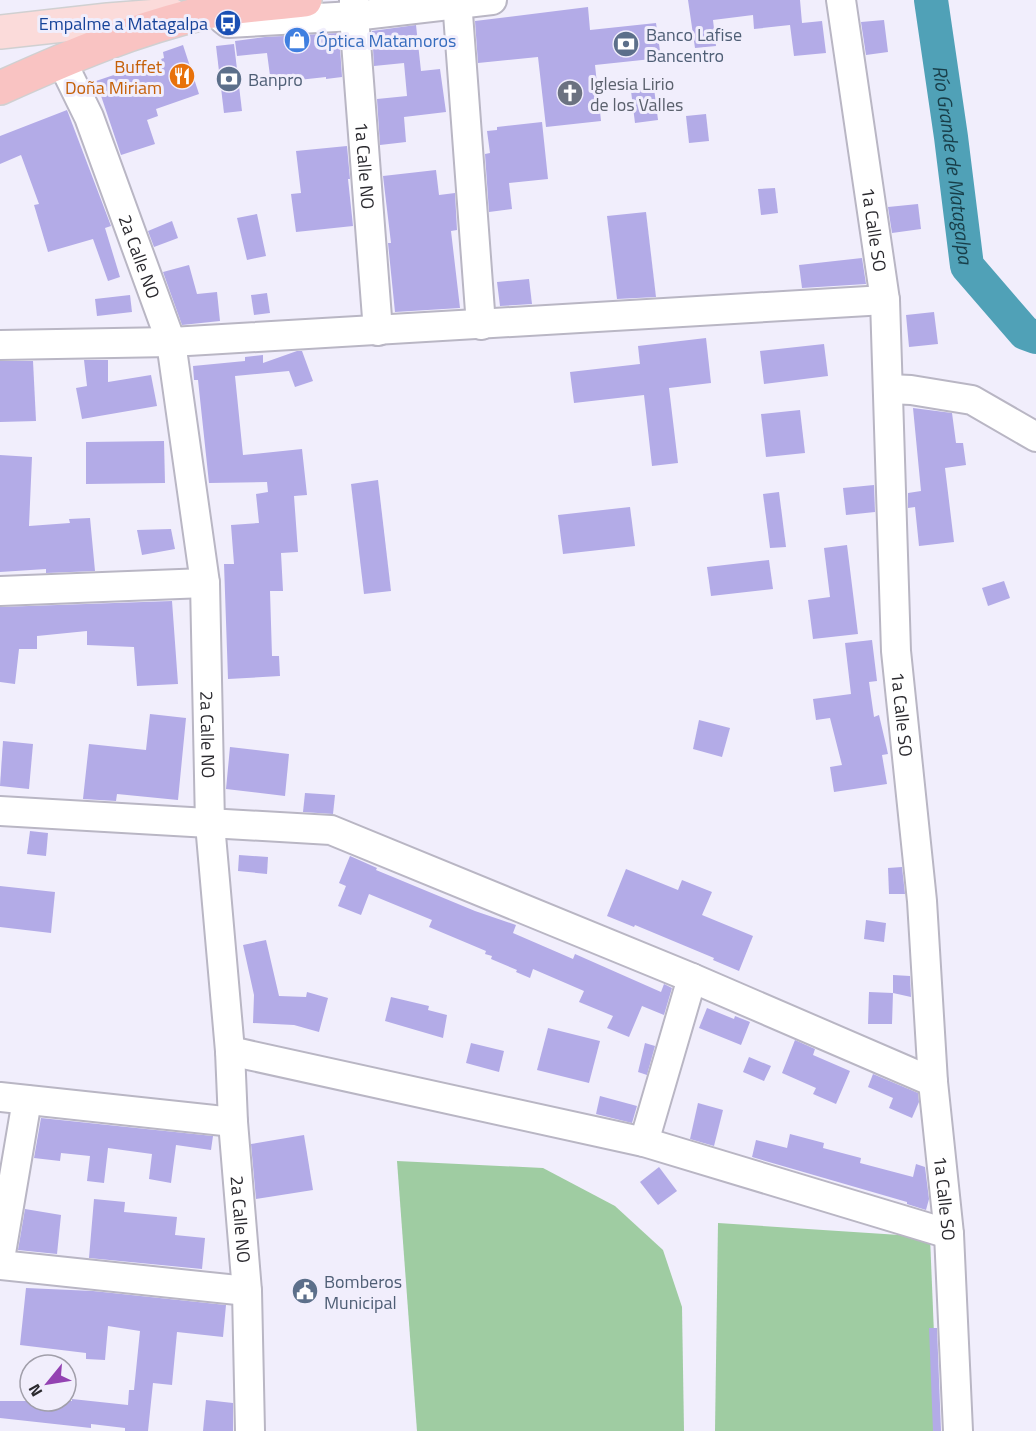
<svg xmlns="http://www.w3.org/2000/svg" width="1036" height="1431" font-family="'Titillium Web',sans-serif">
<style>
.green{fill:#9fcca2}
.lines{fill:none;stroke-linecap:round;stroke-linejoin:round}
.river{stroke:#50a1b7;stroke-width:34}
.building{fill:#b3abe7}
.minor-casing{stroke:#b9b6c4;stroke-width:32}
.major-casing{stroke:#d0d0d1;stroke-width:36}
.highway-casing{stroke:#d0d0d1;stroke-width:36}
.minor{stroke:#fff;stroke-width:28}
.major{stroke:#fbdbda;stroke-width:33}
.highway{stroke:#f9c3c2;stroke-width:33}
.labels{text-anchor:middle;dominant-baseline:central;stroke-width:6;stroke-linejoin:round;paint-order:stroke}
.transit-label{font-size:18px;fill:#164399;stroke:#f1eefc;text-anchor:end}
.service-label{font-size:18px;fill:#4e5e75;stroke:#f1eefc;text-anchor:start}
.shop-label{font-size:18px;fill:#366cbe;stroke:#f1eefc;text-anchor:start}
.food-label{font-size:18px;fill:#c56008;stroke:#f1eefc;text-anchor:end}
.worship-label{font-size:18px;fill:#5b616d;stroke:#f1eefc;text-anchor:start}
.street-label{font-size:18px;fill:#2a292e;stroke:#f1eefc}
.water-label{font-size:20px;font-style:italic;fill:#183e49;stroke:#f1eefc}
</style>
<rect width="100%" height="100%" fill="#f1eefc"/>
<g class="green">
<polygon points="397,1161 543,1168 615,1206 663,1250 682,1307 684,1431 417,1431"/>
<polygon points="718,1223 930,1237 938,1431 715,1431"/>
</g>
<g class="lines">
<path class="river" id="s1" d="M931 0 951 137 967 266 1025 333 1036 337"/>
</g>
<g class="building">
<polygon points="688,0 800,0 802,23 822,21 826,53 794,56 790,25 754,29 753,15 713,20 716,46 695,48"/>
<polygon points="588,7 590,30 656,23 661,58 595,65 601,121 546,127 538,57 478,63 475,21"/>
<polygon points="884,20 888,52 866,55 861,22"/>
<polygon points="416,25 421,71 440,69 446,112 404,117 406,142 380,145 377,99 407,96 404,63 374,66 372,31"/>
<polygon points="339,33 342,77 326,79 326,77 271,83 267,53 237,56 235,41 265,37"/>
<polygon points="234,44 242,111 224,113 216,46"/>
<polygon points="183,45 199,94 156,109 158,116 147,120 155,144 121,155 96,81 164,58 163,52"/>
<polygon points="654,88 658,120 635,123 631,91"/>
<polygon points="67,110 111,226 105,228 120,277 108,281 93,239 48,252 34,205 39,204 21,155 0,164 0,136"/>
<polygon points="706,114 709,141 689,143 686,116"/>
<polygon points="542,122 548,179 509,183 512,209 489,212 485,154 490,153 487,131 497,130 497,127"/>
<polygon points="347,146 350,179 348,179 353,226 296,232 291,194 301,193 296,151"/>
<polygon points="436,170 439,195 455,193 457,230 451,231 460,308 395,312 388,243 391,243 383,176"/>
<polygon points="775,188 778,213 761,215 758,189"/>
<polygon points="918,204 921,229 892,233 888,207"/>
<polygon points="646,212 656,297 617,299 607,216"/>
<polygon points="257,214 266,256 247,260 237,218"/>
<polygon points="172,221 178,238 154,247 148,231"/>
<polygon points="862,258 866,284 802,288 799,265"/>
<polygon points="189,265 197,294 217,292 220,321 182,325 163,272"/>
<polygon points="529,279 532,304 500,306 497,282"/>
<polygon points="267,293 270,313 254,315 251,295"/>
<polygon points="130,295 132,312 97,316 95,299"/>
<polygon points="934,312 938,344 909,347 906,315"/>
<polygon points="706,338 711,383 669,388 678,463 652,466 644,395 574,403 570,372 640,364 638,346"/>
<polygon points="824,344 828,376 764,384 760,351"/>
<polygon points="297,351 302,351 313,381 295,387 289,371 235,376 243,455 302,449 307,495 294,496 298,552 281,553 283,591 270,591 272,656 279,656 280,676 228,679 224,564 234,564 231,525 259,523 256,494 268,492 267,482 209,483 198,380 194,380 193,366 245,361 245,357 263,355 263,363"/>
<polygon points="84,360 108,360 108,382 151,375 157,406 82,419 76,388 87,386"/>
<polygon points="0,361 33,361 36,421 0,422"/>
<polygon points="913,408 952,413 956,443 963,443 966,465 945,468 954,542 919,546 915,507 908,508 908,493 921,491"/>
<polygon points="800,410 805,453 766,457 761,414"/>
<polygon points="164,441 165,483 86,484 86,442"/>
<polygon points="0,455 32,457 29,526 70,523 69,519 90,518 95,571 46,573 46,569 0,572"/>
<polygon points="378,480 391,591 364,594 351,484"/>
<polygon points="874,485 875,512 846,515 843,488"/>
<polygon points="779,492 786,547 770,548 763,494"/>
<polygon points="630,507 635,546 563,554 558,515"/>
<polygon points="171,529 175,549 142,555 137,530"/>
<polygon points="847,545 858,634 813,639 808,600 830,597 824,548"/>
<polygon points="769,560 773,589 711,596 707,567"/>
<polygon points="1004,581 1010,598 988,606 982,588"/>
<polygon points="172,601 178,684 137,686 134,647 87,645 87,631 37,636 37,649 19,649 15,684 0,682 0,607"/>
<polygon points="872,640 877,681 869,682 874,717 879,715 886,745 888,754 882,755 887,784 834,792 830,767 842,765 830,718 816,720 813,699 851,694 845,643"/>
<polygon points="150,714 186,718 178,800 117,794 116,801 83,799 89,744 146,750"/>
<polygon points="699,720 730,728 722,757 693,749"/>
<polygon points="3,741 33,744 29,789 0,786"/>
<polygon points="230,747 289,754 285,796 226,789"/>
<polygon points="305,793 335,795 333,814 303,812"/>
<polygon points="30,831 48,833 46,856 27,854"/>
<polygon points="239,855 268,857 267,874 238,871"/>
<polygon points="350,856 377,868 376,870 475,911 516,925 513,933 573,959 575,954 661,992 664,984 672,988 664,1015 642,1006 629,1037 607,1028 613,1016 579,1002 584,991 533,969 530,978 516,972 517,970 491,959 492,956 485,954 486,951 429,927 432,920 369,894 361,915 338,906 346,886 339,883"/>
<polygon points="902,867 905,894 889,894 888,868"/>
<polygon points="626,869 678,890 682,880 712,892 702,915 753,936 739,971 713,960 714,958 635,925 634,927 607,916"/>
<polygon points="0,886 55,892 51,933 0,927"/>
<polygon points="866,920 886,923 884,942 864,939"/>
<polygon points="266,940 279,996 306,997 307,992 328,998 319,1032 294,1025 253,1023 254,995 243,945"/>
<polygon points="893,975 910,976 911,997 893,993"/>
<polygon points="869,992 893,993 892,1024 868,1024"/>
<polygon points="391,997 429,1006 428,1010 447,1015 443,1038 385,1021"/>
<polygon points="707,1008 734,1019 735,1016 750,1022 741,1045 699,1028"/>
<polygon points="548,1028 600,1041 589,1083 537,1070"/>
<polygon points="795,1040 815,1049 813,1055 850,1071 836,1104 813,1094 816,1088 782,1073"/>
<polygon points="471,1043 504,1051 499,1072 466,1063"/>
<polygon points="645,1043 655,1046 647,1075 638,1072"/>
<polygon points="749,1057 771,1066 764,1081 743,1072"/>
<polygon points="873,1074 918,1093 919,1102 912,1118 889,1108 893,1098 868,1087"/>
<polygon points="600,1096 637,1106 632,1123 596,1114"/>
<polygon points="698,1103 723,1110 714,1146 690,1139"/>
<polygon points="41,1118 213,1136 211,1150 176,1145 171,1183 149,1179 152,1154 108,1148 104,1183 87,1181 90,1156 61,1153 60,1161 34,1158"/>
<polygon points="790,1134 824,1143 823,1148 861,1158 860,1163 913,1177 916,1164 925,1167 929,1199 926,1210 907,1204 907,1202 752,1157 756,1140 787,1148"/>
<polygon points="304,1135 313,1190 256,1199 251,1144"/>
<polygon points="659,1167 677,1191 658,1205 640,1182"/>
<polygon points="94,1199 125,1202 124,1212 177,1217 175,1235 205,1238 202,1269 89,1258"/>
<polygon points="25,1209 61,1215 57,1254 18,1250"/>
<polygon points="26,1288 93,1291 226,1305 223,1337 177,1332 172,1385 153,1383 148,1431 125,1431 125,1428 91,1424 91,1428 0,1418 0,1401 72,1401 72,1399 128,1405 129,1390 134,1390 140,1331 108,1326 105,1360 86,1359 86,1353 20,1345"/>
<polygon points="929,1328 937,1328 941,1431 933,1431"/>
<polygon points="206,1400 233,1403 233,1431 203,1431"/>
</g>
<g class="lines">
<defs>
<g id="minor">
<path id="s2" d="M354 0V16L378 331"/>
<polyline points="457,0 481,325"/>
<path id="s3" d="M841 0 885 300 896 651 922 901 933 1082 949 1234 958 1431"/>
<polyline points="223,19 228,23 354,16 492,0"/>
<path id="s4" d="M61 60 89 117 171 342 205 583 210 824 230 1051 233 1122 247 1291 250 1431"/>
<polyline points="0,345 171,342 885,300"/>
<polyline points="888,389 911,390 972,400 1036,437"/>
<polyline points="0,591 205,583"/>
<polyline points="0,811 331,830 692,978 933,1082"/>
<polyline points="230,1051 644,1142 949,1234"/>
<polyline points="0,1097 233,1122"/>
<polyline points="644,1142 692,978"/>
<polyline points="0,1259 27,1100"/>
<polyline points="0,1265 247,1291"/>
</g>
<polyline id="major" points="0,32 108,20 171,15"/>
<path id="highway" d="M0 88C69 57 134 29 208 12 239 5 273 4 305 0"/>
</defs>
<use href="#minor" class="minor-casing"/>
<use href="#major" class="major-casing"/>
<use href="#highway" class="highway-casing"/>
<use href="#minor" class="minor"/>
<use href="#major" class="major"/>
<use href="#highway" class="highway"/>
</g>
<defs>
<symbol id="bus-disc" viewBox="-11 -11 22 22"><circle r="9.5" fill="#1a4fb4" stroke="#f1eefc"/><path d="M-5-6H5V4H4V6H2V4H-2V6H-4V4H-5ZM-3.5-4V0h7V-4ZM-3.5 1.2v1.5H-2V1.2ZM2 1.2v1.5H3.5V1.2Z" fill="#fff"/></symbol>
<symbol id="shop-disc" viewBox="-11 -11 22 22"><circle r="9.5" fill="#3f7fe0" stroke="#f1eefc"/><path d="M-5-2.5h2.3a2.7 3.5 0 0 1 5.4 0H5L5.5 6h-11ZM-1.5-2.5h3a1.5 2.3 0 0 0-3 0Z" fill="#fff"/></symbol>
<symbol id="bank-disc" viewBox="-11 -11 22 22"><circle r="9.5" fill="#5c6f8a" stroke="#f1eefc"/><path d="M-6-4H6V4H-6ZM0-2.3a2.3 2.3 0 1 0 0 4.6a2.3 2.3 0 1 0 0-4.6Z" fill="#fff"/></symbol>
<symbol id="restaurant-disc" viewBox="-11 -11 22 22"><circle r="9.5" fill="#e8710a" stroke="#f1eefc"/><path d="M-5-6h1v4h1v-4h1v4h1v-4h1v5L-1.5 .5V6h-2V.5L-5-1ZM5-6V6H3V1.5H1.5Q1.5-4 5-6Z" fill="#fff"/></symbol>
<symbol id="church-disc" viewBox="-11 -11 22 22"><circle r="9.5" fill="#6b7280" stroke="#f1eefc"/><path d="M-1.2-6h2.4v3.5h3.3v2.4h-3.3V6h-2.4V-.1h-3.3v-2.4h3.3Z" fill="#fff"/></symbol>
<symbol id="civic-disc" viewBox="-11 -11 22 22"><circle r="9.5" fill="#5c6f8a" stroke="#f1eefc"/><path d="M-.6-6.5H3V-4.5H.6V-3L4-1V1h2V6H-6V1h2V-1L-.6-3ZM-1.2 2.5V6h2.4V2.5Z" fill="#fff"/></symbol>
</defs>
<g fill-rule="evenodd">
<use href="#bus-disc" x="213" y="8" width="30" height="30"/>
<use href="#shop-disc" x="282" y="25" width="30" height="30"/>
<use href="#bank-disc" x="611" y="29" width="30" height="30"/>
<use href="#restaurant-disc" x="167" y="61" width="30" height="30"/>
<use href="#bank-disc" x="214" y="64" width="30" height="30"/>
<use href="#church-disc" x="555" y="78" width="30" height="30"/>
<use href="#civic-disc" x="290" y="1276" width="30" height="30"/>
</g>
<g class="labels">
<g class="transit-label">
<text x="208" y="23">Empalme a Matagalpa</text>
</g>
<g class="service-label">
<text x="646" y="34">Banco Lafise<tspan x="646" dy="21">Bancentro</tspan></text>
<text x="248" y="79">Banpro</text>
<text x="324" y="1281">Bomberos<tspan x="324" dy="21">Municipal</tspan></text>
</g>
<g class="shop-label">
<text x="316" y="40">Óptica Matamoros</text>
</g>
<g class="food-label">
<text x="162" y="66">Buffet<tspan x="162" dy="21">Doña Miriam</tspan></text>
</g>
<g class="worship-label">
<text x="590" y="83">Iglesia Lirio<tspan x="590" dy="21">de los Valles</tspan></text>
</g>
<g class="street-label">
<text stroke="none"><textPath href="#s2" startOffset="166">1a Calle NO</textPath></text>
<text stroke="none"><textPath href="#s3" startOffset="232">1a Calle SO</textPath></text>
<text stroke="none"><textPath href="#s4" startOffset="212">2a Calle NO</textPath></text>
<text stroke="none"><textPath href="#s3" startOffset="718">1a Calle SO</textPath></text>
<text stroke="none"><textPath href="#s4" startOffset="698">2a Calle NO</textPath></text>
<text stroke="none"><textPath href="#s3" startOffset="1204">1a Calle SO</textPath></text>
<text stroke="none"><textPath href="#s4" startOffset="1184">2a Calle NO</textPath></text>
</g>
<g class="water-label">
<text stroke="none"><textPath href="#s1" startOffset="166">Río Grande de Matagalpa</textPath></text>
</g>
</g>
<g transform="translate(48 1383) rotate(240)"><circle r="28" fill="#f1eefc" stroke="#a19faa" stroke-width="1.5"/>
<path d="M0-4.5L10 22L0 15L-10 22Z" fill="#9342b2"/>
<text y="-9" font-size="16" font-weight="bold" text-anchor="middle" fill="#2a292e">N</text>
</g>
</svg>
